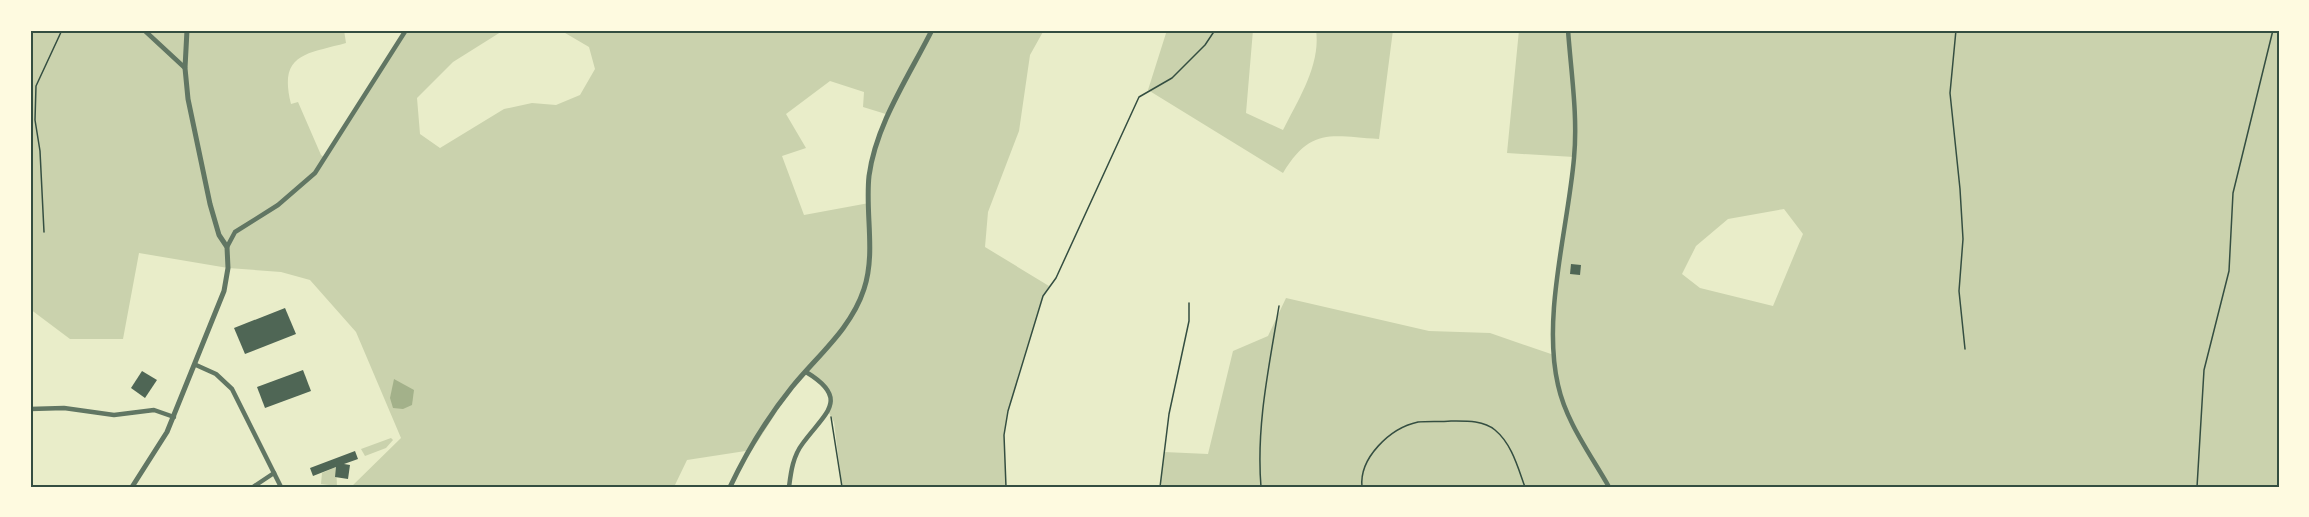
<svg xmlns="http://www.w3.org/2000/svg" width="2309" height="517" font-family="'Alegreya Sans',sans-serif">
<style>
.green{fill:#cad2ad;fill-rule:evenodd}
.water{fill:#a3b18a}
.building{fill:#4f6655}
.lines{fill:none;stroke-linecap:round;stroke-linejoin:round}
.path{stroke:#344e41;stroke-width:1.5}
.minor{stroke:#617663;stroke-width:4.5}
.tertiary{stroke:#617663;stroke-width:5}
.neatline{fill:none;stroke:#344e41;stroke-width:2}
</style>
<rect width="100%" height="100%" fill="#e9edc9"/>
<g class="green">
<path d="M30 30H344L346 43C307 54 278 53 291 104L298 102 321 155 325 158 406 30H504L453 62 417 98 420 134 440 148 504 109 532 103 556 105 580 95 595 69 589 47 560 30H1044L1030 55 1019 131 988 212 985 247 1049 286 1043 296 1008 411 1004 435 1006 487H842L834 422 829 413V390L806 372 794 385 752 450 687 460 674 487H351L401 438 356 332 310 280 281 272 228 268 139 253 123 339H70L30 309ZM830 81 864 92 863 107 889 115C875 144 870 171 869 203L804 215 782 156 806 148 786 114Z"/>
<path d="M1167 30H1253L1246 113 1283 130C1298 100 1321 65 1316 30H1393L1379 139C1330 136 1311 127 1283 173L1148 90Z"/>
<path d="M1519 30H2279V487H1160L1164 452 1208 454 1233 351 1268 336 1286 298 1429 331 1490 333 1554 355 1555 298 1574 157 1507 153ZM1784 209 1803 234 1773 306 1700 288 1682 274 1696 246 1728 219Z"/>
<polygon points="391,438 393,440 386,448 365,456 361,449"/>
<polygon points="336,467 337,486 321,484 322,473"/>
</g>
<polygon class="water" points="394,379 414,390 412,405 403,409 393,408 390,398"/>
<g class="building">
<polygon points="1571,264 1581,265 1580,275 1570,274"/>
<polygon points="285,308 296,334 245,354 234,328"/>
<polygon points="303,370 311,391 265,408 257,387"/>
<polygon points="142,371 157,380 145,398 131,388"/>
<polygon points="355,451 358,459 344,464 350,465 348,479 335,477 336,467 313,476 310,468"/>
</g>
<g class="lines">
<g class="path">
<polyline points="1956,30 1950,93 1960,189 1963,239 1959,291 1965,349"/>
<polyline points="44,232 40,151 35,120 36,86 62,30"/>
<polyline points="831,417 842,487"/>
<polyline points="1006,487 1004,435 1008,411 1043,296 1056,278 1139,97 1172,78 1205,45 1215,30"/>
<polyline points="1160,487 1169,414 1189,321 1189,303"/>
<path d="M1261 487C1256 426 1269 367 1279 306"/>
<path d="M1362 487C1359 458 1390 428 1418 422 1428 421 1440 422 1451 421 1465 421 1483 420 1495 430 1512 444 1518 468 1525 487"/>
<polyline points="2197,487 2204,370 2229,271 2233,193 2273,30"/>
</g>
<g class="minor">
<polyline points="144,30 185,68"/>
<path d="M1568 30C1571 72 1578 116 1574 158 1568 228 1542 316 1558 385 1566 422 1591 455 1609 487"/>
<polyline points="227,247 235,232 278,205 315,173 406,30"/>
<polyline points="196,365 216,374 232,389 281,487"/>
<polyline points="30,409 64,408 114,415 154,410 174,417"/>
<polyline points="253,487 274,473"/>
<path d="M789 487C791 471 793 456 803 443 825 413 851 399 806 372"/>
</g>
<g class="tertiary">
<polyline points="132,487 167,432 224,291 228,268 227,247 219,235 210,204 188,99 185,68 187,30"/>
<path d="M730 487C747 451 767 418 792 387 818 355 851 329 864 289 876 253 865 213 869 176 876 124 909 76 932 30"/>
</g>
</g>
<rect width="2309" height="517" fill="none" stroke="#fefae0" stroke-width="63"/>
<rect x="32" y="32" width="2246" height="454" class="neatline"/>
</svg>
